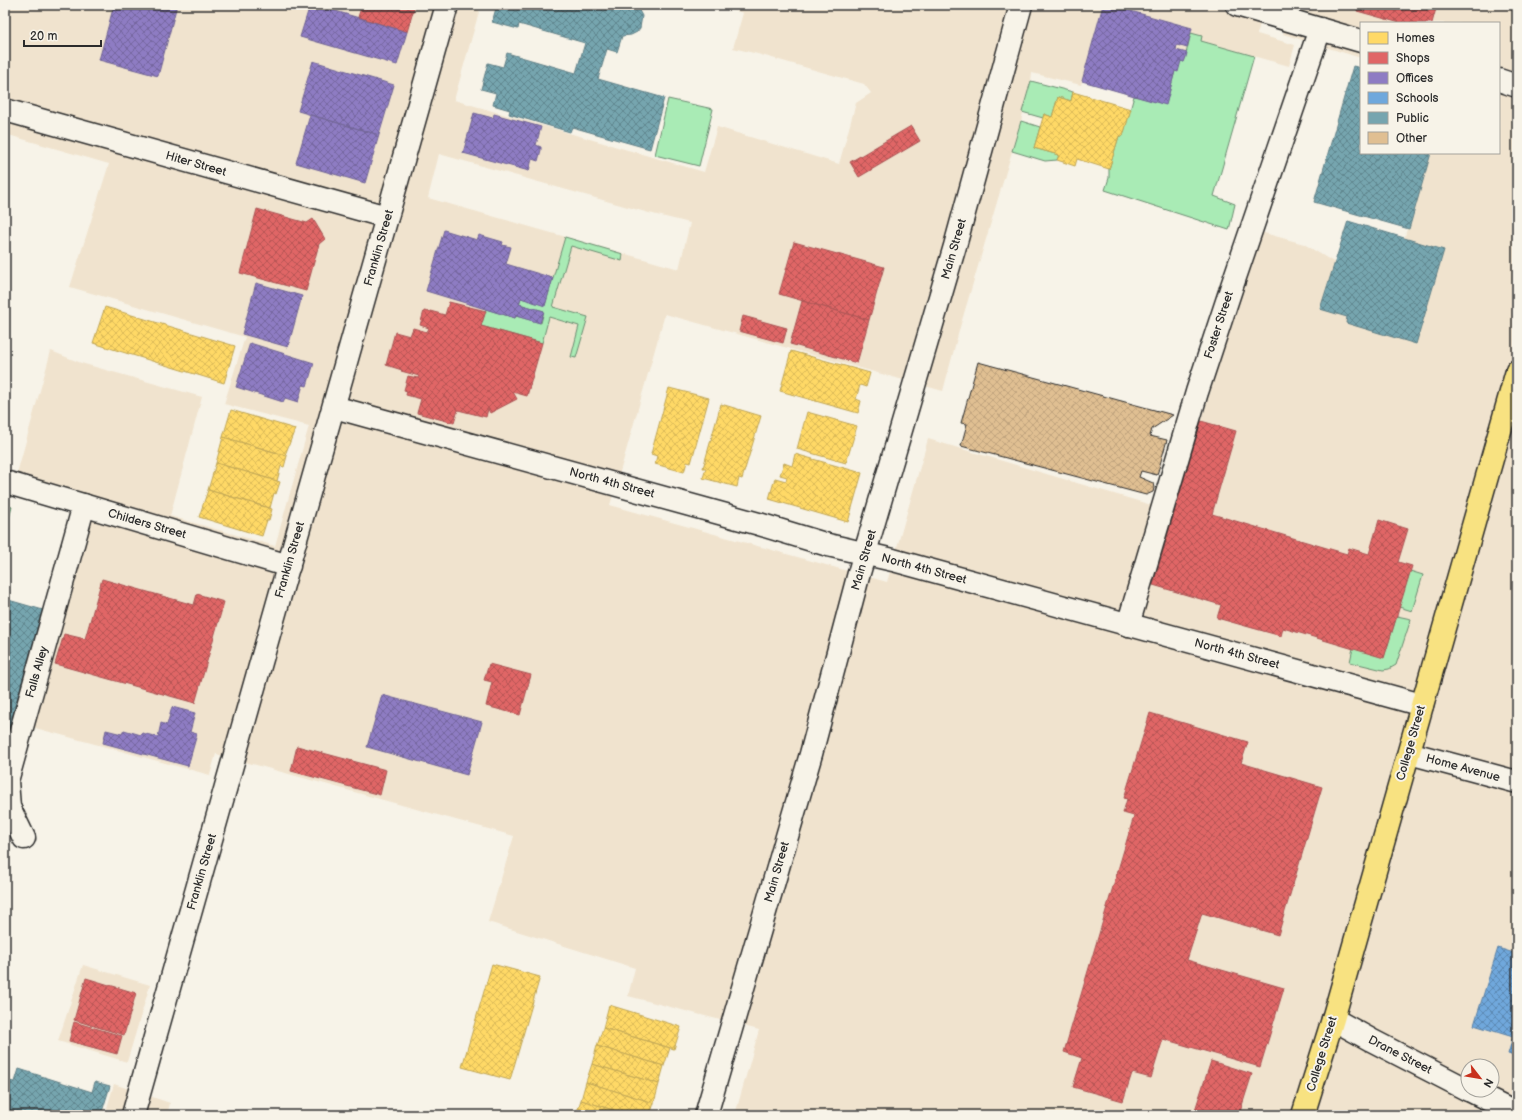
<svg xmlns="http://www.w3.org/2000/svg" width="1522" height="1120" font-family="'Balsamiq Sans',sans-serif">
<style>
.built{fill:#f0e3ce;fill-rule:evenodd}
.green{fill:#a9ebb5;stroke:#6a8b70}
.homes{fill:url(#homes-cross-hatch);stroke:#bfa554}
.shops{fill:url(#shops-cross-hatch);stroke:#aa5454}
.offices{fill:url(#offices-cross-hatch);stroke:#706495}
.schools{fill:url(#schools-cross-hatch);stroke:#5b82a7}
.public{fill:url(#public-cross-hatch);stroke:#608087}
.building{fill:url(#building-cross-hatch);stroke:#2b2b2b}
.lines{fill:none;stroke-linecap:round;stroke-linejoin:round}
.minor-casing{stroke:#2b2b2b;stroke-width:25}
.tertiary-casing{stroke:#2b2b2b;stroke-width:25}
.secondary-casing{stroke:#2b2b2b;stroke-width:25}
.primary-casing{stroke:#2b2b2b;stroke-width:25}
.minor{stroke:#f7f3e8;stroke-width:22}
.tertiary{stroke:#f7f3e8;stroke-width:22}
.secondary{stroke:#f7f3e8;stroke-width:22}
.primary{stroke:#f8e281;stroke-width:22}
.labels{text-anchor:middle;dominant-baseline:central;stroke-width:4;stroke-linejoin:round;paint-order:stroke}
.street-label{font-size:12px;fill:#2b2b2b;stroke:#f7f3e8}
</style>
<defs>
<pattern id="homes-cross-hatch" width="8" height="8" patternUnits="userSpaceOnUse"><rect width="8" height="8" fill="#ffd966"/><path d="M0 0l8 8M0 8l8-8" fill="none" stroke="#dbba59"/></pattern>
<pattern id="shops-cross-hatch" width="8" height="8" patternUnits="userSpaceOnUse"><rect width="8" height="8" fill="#e06666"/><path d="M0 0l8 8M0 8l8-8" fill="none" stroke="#b65454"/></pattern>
<pattern id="offices-cross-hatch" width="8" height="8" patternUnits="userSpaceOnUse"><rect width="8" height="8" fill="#8e7cc3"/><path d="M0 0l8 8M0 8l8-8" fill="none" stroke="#74669f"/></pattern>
<pattern id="schools-cross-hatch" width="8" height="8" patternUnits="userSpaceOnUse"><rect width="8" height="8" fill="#6fa8dc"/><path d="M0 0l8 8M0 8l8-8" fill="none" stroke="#5b89b3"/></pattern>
<pattern id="public-cross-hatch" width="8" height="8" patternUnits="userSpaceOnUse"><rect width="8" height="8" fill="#76a5af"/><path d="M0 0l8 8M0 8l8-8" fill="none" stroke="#61878f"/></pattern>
<pattern id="building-cross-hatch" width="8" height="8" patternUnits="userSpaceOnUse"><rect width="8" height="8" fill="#e0bf92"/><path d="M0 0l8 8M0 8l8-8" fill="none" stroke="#c0a47e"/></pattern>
</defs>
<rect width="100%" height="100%" fill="#f7f3e8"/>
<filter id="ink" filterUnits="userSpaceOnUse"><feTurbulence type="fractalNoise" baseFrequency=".025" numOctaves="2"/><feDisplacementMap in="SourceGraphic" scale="8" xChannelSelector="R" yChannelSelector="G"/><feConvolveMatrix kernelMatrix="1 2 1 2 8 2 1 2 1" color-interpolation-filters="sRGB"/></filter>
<g filter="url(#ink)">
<g class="built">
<path d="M5 5H481L454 100 704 172 717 127 839 164 856 103 871 93 864 84 754 53 733 48 743 13 716 5H1266L1257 34 1295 45 1289 66 1200 41 1187 48 1184 62 1172 83 1082 81 1081 85 1032 73 1031 81 1021 121 960 327 943 391 665 314 622 465 610 505 887 582 928 439 1175 512 1257 231 1304 244 1340 266 1392 281 1429 153H1499V23H1361V58L1283 34 1291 5H1517V1115H735L759 1030 628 996 635 968 488 922 514 836 216 754 210 775 13 722 72 512 11 495 51 351 81 363 202 397 170 516 275 546 309 426 224 404 245 337 70 287 109 164 5 134ZM439 154 649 213 690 223 679 269 428 198ZM1468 1066H1492V1090H1468Z"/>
<polygon points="83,965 150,985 127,1062 58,1041"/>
<polygon points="114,1084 170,1103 167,1115 105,1115"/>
</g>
<g class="green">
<polygon points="1191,33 1202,36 1201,41 1254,56 1214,196 1235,204 1229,230 1105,190 1109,178 1109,169 1119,136 1123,136 1134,96 1166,104 1175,71 1181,61 1184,62"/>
<polygon points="1031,81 1073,92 1071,101 1058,97 1052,117 1044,114 1043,118 1022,112"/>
<polygon points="668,99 713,109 699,166 655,155"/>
<polygon points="1021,121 1040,127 1034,148 1059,155 1057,160 1045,161 1012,151"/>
<polygon points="565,237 623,254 622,261 571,246 553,307 588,317 576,358 571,357 579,326 549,317 542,343 481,326 486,309 515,318 516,316 541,323 544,311 519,304 521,298 545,305"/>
<polygon points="5,505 12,507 5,533"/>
<polygon points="1410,571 1423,575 1412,611 1399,607"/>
<polygon points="1397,616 1411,619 1396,665 1389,669 1383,670 1350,662 1353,648 1384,657"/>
</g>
<g class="homes">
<polygon points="1073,92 1131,109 1123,136 1119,136 1109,169 1077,159 1075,166 1057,160 1059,155 1034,148 1044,114 1052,117 1058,97 1071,101"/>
<polygon points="105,307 235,346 224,383 93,343"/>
<polygon points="791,351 870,373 866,387 860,385 856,399 861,401 858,413 780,391"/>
<polygon points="669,388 709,398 691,463 687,462 684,472 655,464 657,456 651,454"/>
<polygon points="721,404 761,416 742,479 739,478 737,487 703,478 706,468 703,468"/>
<polygon points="231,410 295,429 285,455 223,437"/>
<polygon points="807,412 857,426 846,463 797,449"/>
<polygon points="223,437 287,456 284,467 281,466 277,481 216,463"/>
<polygon points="795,454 862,473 848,522 769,499 775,478 786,481 787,477 780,475 784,463 792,466"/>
<polygon points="216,463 280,482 276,494 274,493 270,508 208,490"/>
<polygon points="208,490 272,509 269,520 267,520 262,536 199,517"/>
<polygon points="492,964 540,977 510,1080 462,1067"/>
<polygon points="609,1005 681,1027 674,1049 603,1028"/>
<polygon points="603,1028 670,1048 664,1066 597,1046"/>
<polygon points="597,1046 664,1066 659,1084 592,1064"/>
<polygon points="592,1064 659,1084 654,1103 586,1082"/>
<polygon points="586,1082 654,1103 650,1115 629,1115 581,1100"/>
<polygon points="581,1100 629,1115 576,1115"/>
</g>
<g class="shops">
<polygon points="362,5 415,5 407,32 358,17"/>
<polygon points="1358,5 1437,5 1432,23 1400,23 1357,11"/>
<polygon points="911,126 920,141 859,177 850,162"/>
<polygon points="257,209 307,223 313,219 325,239 319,244 306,291 240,273"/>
<polygon points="794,242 884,267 869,320 779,294"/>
<polygon points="802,301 869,320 857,363 790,344"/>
<polygon points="449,302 486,311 481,326 542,343 527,396 513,392 517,399 490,413 488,409 486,417 458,410 454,423 417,413 421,399 406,395 407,391 404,390 408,376 418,378 419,376 401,371 402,370 386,365 395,332 410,336 413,328 427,332 429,328 420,325 424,311 429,312 430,311 445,315"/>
<polygon points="743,316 787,328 783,343 739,331"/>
<polygon points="1201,421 1236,431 1212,514 1347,554 1349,548 1369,554 1379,520 1408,529 1398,562 1412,566 1384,658 1283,628 1281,636 1217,618 1221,605 1153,585"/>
<polygon points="102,579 194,605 197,594 224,602 195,703 55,664 64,634 85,639"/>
<polygon points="489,664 531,675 520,715 486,706 492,682 484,680"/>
<polygon points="1150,713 1248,742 1241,763 1322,787 1278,935 1202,913 1187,960 1284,988 1260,1067 1163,1039 1151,1078 1132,1073 1123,1101 1073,1087 1082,1058 1064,1052 1134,816 1123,813 1127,799 1124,798"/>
<polygon points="297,746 386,770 380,795 291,771"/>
<polygon points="86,978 136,993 124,1035 74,1020"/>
<polygon points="74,1022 122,1036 117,1054 69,1041"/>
<polygon points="1211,1061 1252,1074 1239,1115 1191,1115 1195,1110"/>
</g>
<g class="offices">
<polygon points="114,5 177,5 158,76 99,60"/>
<polygon points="310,5 315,5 407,32 397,65 300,37"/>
<polygon points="1103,5 1109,5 1192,28 1187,48 1177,45 1176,50 1187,53 1186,57 1184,62 1181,61 1178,72 1175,71 1166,105 1082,81"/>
<polygon points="313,61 394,85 379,135 298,111"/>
<polygon points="474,113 493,118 494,114 541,127 536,145 541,147 541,150 538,161 532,159 529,171 463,153"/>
<polygon points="310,115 379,135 365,183 296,163"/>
<polygon points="444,230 477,240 479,235 503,242 502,245 511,247 506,264 553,278 545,306 521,298 519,304 544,311 540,323 516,316 515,318 426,291"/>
<polygon points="256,283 302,296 288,347 242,334"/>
<polygon points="250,343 314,363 307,386 303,385 298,402 285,398 283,402 236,387"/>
<polygon points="382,695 482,722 467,775 367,747"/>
<polygon points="172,707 195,713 190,732 197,734 188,766 103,743 106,730 122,734 124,730 141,735 142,733 158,737 161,723 167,725"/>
</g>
<polygon class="schools" points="1498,948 1517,954 1517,1057 1508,1054 1513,1037 1474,1025"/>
<g class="public">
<polygon points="497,5 634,5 637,7 642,16 640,28 637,32 631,35 622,36 617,52 607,49 598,79 664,98 650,149 572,127 570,132 509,114 510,110 493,105 496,93 481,89 488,63 503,67 507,53 576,73 585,43 519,24 518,29 492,22"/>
<polygon points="1353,66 1361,68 1361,153 1431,153 1409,229 1314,202"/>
<polygon points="1348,221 1444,250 1416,344 1346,323 1347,317 1320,309"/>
<polygon points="5,599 43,610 5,742"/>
<polygon points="19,1069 92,1092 95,1082 110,1086 101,1115 5,1115 8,1104 5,1102 5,1084 7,1081 15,1082"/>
</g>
<polygon class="building" points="978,362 1173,415 1152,429 1150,436 1167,440 1157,475 1141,471 1139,477 1153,483 1154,488 1153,492 1146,495 961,446 967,424 961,423"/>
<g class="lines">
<defs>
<g id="minor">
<polyline points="5,110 387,217"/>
<polyline points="334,407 759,524 828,545 893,560 1422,705"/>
<polyline points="5,482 289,566"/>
<polyline points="1128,625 1197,392 1232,286 1320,29"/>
<polyline points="1409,753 1517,782"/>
<polyline points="24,838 9,807 7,781 84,505"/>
<polyline points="1333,1019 1371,1040 1468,1090"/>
<polyline points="1469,1090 1517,1114"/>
<polyline points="706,1115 811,754 859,573 955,246 1021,5"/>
</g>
<polyline id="tertiary" points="133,1115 447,5"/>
<g id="secondary">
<polyline points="1237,5 1361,41"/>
<polyline points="1499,80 1517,86"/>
</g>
<polyline id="primary" points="1303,1115 1333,1019 1517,371"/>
</defs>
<use href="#minor" class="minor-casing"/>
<use href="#tertiary" class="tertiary-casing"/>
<use href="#secondary" class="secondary-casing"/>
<use href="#primary" class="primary-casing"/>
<use href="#minor" class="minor"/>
<use href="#tertiary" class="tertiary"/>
<use href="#secondary" class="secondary"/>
<use href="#primary" class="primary"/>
</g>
</g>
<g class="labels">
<g class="street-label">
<text transform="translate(196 164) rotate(16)">Hiter Street</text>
<text transform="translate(379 248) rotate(-74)">Franklin Street</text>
<text transform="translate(954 249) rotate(-74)">Main Street</text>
<text transform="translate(1219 325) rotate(-72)">Foster Street</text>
<text transform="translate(612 483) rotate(15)">North 4th Street</text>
<text transform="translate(147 524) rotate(16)">Childers Street</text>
<text transform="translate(290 560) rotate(-74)">Franklin Street</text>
<text transform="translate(864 560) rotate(-74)">Main Street</text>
<text transform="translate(924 569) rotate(15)">North 4th Street</text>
<text transform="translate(1237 654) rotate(15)">North 4th Street</text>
<text transform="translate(37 672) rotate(-74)">Falls Alley</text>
<text transform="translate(1411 743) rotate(-74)">College Street</text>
<text transform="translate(1463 768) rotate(15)">Home Avenue</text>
<text transform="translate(202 872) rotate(-74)">Franklin Street</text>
<text transform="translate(777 872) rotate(-74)">Main Street</text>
<text transform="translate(1322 1054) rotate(-73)">College Street</text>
<text transform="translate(1400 1055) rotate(27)">Drane Street</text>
</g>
</g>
<rect width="1522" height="1120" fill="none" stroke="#f7f3e8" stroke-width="20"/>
<rect x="10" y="10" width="1502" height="1100" fill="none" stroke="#2b2b2b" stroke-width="1.5" filter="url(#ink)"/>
<rect x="1360" y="22" width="140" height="132" fill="#f7f3e8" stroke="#a5a39c"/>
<rect x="1368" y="32" width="20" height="12" fill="#ffd966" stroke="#a5a39c"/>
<text x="1396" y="42" font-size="12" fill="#2b2b2b">Homes</text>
<rect x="1368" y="52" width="20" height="12" fill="#e06666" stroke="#a5a39c"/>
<text x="1396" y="62" font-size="12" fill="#2b2b2b">Shops</text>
<rect x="1368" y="72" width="20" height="12" fill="#8e7cc3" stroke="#a5a39c"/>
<text x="1396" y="82" font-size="12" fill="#2b2b2b">Offices</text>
<rect x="1368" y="92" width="20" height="12" fill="#6fa8dc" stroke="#a5a39c"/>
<text x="1396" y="102" font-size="12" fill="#2b2b2b">Schools</text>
<rect x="1368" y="112" width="20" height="12" fill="#76a5af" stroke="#a5a39c"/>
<text x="1396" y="122" font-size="12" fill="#2b2b2b">Public</text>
<rect x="1368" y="132" width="20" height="12" fill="#e0bf92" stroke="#a5a39c"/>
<text x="1396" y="142" font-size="12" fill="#2b2b2b">Other</text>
<g transform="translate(1480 1078) rotate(121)"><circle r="19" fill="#f7f3e8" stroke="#a5a39c"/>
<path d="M0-3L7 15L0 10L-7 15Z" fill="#c8321e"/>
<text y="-6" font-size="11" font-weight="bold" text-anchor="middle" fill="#2b2b2b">N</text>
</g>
<path d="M24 40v6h77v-6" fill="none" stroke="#2b2b2b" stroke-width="2"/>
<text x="30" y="40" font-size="12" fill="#2b2b2b" stroke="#f7f3e8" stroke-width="3" paint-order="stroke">20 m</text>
</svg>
